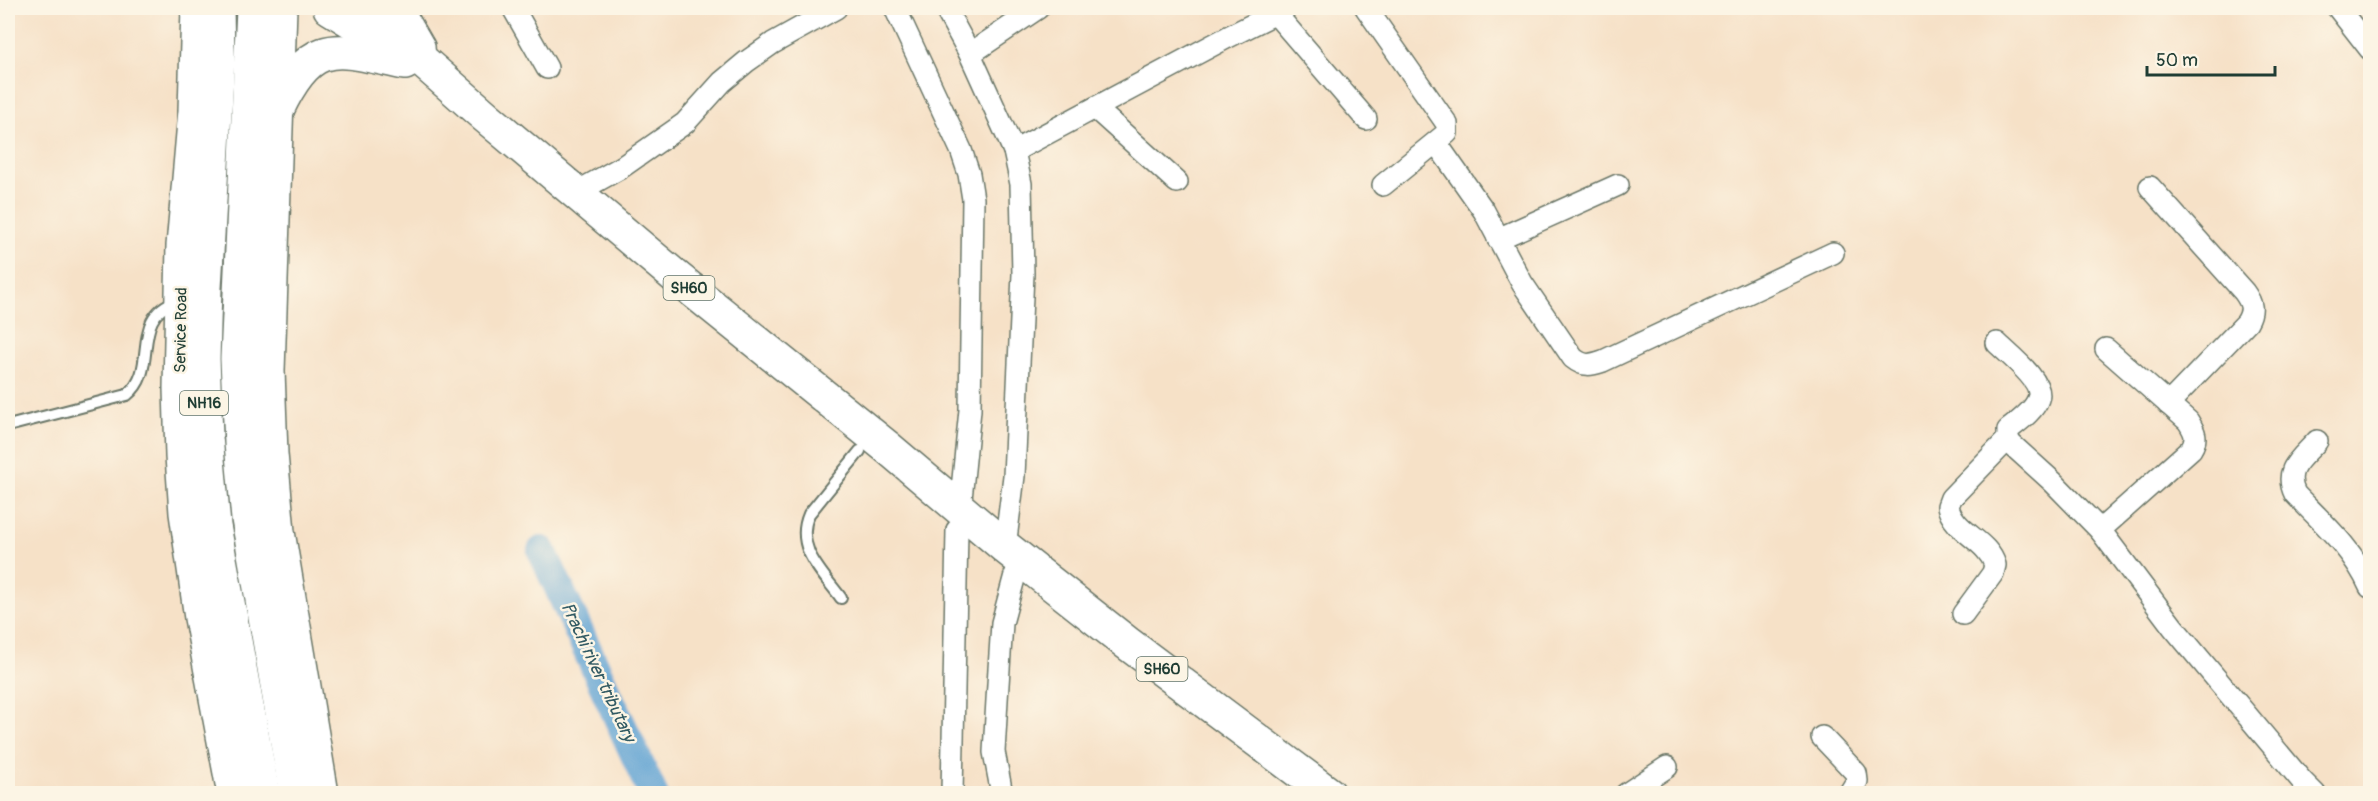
<svg xmlns="http://www.w3.org/2000/svg" width="2378" height="801" font-family="Pangolin,sans-serif">
<style>
.lines{fill:none;stroke-linecap:round;stroke-linejoin:round}
.river{stroke:#5ea2d3;stroke-width:30}
.lane-casing{stroke:#6a7667;stroke-width:14}
.street-casing{stroke:#6a7667;stroke-width:24}
.primary-casing{stroke:#6a7667;stroke-width:36}
.highway-casing{stroke:#6a7667;stroke-width:36}
.lane{stroke:#fff;stroke-width:10}
.street{stroke:#fff;stroke-width:21}
.primary{stroke:#fff;stroke-width:33}
.highway{stroke:#fff;stroke-width:33}
.labels{text-anchor:middle;dominant-baseline:central;stroke-width:5;stroke-linejoin:round;paint-order:stroke}
.shield{fill:#fcf5e5;stroke:#617469;stroke-width:1.5}
.shield-label{font-size:15px;font-weight:bold;fill:#1f3d34}
.street-label{font-size:16px;fill:#1f3d34;stroke:#fcf5e5}
.water-label{font-size:18px;font-style:italic;fill:#325b64;stroke:#fcf5e5}
</style>
<rect width="100%" height="100%" fill="#fcf5e5"/>
<filter id="ink" filterUnits="userSpaceOnUse"><feTurbulence type="fractalNoise" baseFrequency=".0167" numOctaves="2"/><feDisplacementMap in="SourceGraphic" scale="12" xChannelSelector="R" yChannelSelector="G"/><feConvolveMatrix kernelMatrix="1 2 1 2 8 2 1 2 1" color-interpolation-filters="sRGB"/></filter>
<filter id="wash" filterUnits="userSpaceOnUse"><feTurbulence type="fractalNoise" baseFrequency=".008" numOctaves="4" result="noise"/><feDisplacementMap in="SourceGraphic" scale="24" xChannelSelector="R" yChannelSelector="G"/><feGaussianBlur stdDeviation="1.35" result="paint"/><feColorMatrix in="noise" values="0 0 0 0 0 0 0 0 0 0 0 0 0 0 0 0 0 1.4 0 .05"/><feComposite in="paint" operator="in"/></filter>
<g filter="url(#wash)">
<rect width="100%" height="100%" fill="#f6e1c7"/>
<g class="lines">
<polyline class="river" points="542,551 653,794"/>
</g>
</g>
<g filter="url(#ink)">
<g class="lines">
<defs>
<g id="lane">
<path d="M8 426 127 395C161 368 127 318 178 300"/>
<path d="M841 598C822 572 794 548 809 514L860 451"/>
</g>
<g id="street">
<polyline points="402,8 424,46 425,61"/>
<polyline points="513,8 547,68"/>
<polyline points="895,8 961,150 969,174 973,199 970,410 960,509"/>
<polyline points="945,8 970,54 1014,151 1021,184 1023,274 1014,476 1005,547"/>
<polyline points="1366,8 1447,124 1447,133 1383,185"/>
<polyline points="2338,8 2370,49"/>
<polyline points="1275,13 1366,119"/>
<polyline points="970,54 1038,8"/>
<polyline points="1095,108 1177,182"/>
<path d="M1437 144 1484 211 1522 283 1573 358C1584 367 1591 365 1603 361L1833 253"/>
<polyline points="1014,151 1228,37 1286,8"/>
<path d="M2150 187 2244 292C2252 303 2254 310 2247 322L2168 404"/>
<polyline points="577,192 622,167 685,123 722,82 746,62 773,43 836,8"/>
<polyline points="1498,239 1618,185"/>
<path d="M1997 343C2009 355 2045 382 2038 399 2034 411 2018 422 2008 430V439L2011 444 2053 482 2100 530 2173 627 2302 781 2315 794"/>
<path d="M2317 441C2301 459 2283 469 2295 494 2323 523 2353 549 2370 587"/>
<path d="M2100 530 2191 449C2198 438 2195 432 2188 421L2106 349"/>
<path d="M1963 614 1993 573 1995 565C1988 540 1953 532 1948 506L1951 498 2008 439"/>
<polyline points="1822,737 1856,773 1857,781 1849,794"/>
<polyline points="952,794 957,530"/>
<polyline points="1002,794 994,752 997,700 1002,623 1015,575"/>
<polyline points="1626,794 1667,767"/>
</g>
<g id="primary">
<polyline points="198,8 195,111 183,246 180,388 182,456 186,513 201,618 234,794"/>
<polyline points="280,8 268,371 271,454 278,532 322,794"/>
<polyline points="330,8 377,37"/>
<polyline points="362,8 485,116 676,277 887,447 1005,547 1127,643 1329,794"/>
<path d="M278 108C313 35 336 49 405 63"/>
</g>
<g id="highway">
<polyline points="217,8 218,58 205,288 203,359 206,437 214,526 263,794"/>
<polyline points="253,8 237,359 241,443 248,519 296,794"/>
</g>
</defs>
<use href="#lane" class="lane-casing"/>
<use href="#street" class="street-casing"/>
<use href="#primary" class="primary-casing"/>
<use href="#highway" class="highway-casing"/>
<use href="#lane" class="lane"/>
<use href="#street" class="street"/>
<use href="#primary" class="primary"/>
<use href="#highway" class="highway"/>
</g>
</g>
<g class="labels">
<g class="shield">
<rect x="663.5" y="276" width="51" height="24" rx="4.5"/>
<rect x="180" y="391" width="48" height="24" rx="4.5"/>
<rect x="1136.5" y="657" width="51" height="24" rx="4.5"/>
</g>
<g class="shield-label">
<text x="689" y="288">SH60</text>
<text x="204" y="403">NH16</text>
<text x="1162" y="669">SH60</text>
</g>
<g class="street-label">
<text transform="translate(181 330) rotate(-89)">Service Road</text>
</g>
<g class="water-label">
<text transform="translate(598 672) rotate(65)">Prachi river tributary</text>
</g>
</g>
<rect width="2378" height="801" fill="none" stroke="#fcf5e5" stroke-width="30"/>
<path d="M2147 66v9h128v-9" fill="none" stroke="#1f3d34" stroke-width="3"/>
<text x="2156" y="66" font-size="18" fill="#1f3d34" stroke="#fcf5e5" stroke-width="4.5" paint-order="stroke">50 m</text>
</svg>
